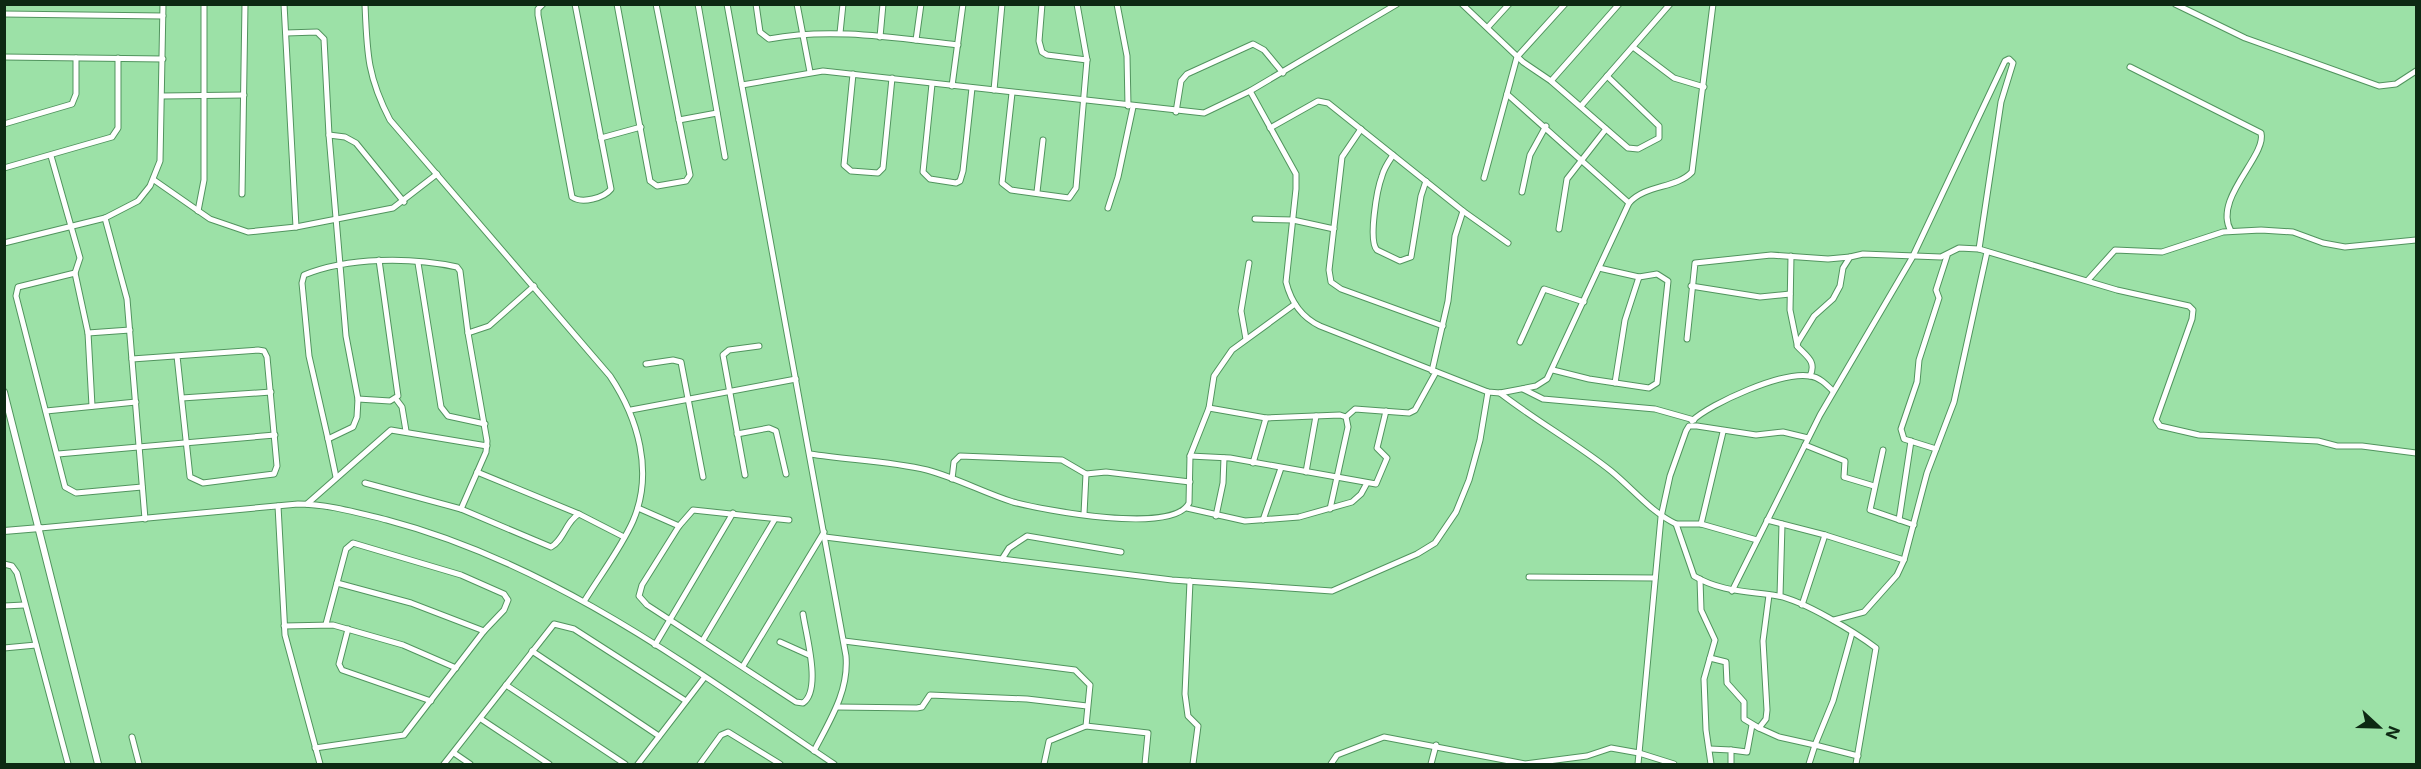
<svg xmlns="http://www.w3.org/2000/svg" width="2421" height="769" font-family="Inter,sans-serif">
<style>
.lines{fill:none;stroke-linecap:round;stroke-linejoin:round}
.minor-casing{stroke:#51945e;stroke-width:7}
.tertiary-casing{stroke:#51945e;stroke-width:8}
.minor{stroke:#fff;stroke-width:5}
.tertiary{stroke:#fff;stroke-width:6}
</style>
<rect width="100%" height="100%" fill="#9ce1a7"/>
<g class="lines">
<defs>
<g id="minor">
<polyline points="284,4 296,227"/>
<path d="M365 4C367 52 367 76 390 120L610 376C638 418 654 472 633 521 621 548 601 574 585 600"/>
<path d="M543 4 538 9V15L572 197C582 204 604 198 611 189L575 4"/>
<polyline points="617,4 650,181 657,186 686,181 690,175 656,4"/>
<polyline points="698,4 725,157"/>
<path d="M727 4 846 656C849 691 830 720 814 751"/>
<path d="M756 4 760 32 769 39C832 27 894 38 958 45"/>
<polyline points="797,4 810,72"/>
<polyline points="1042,4 1039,41 1042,52 1047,55 1087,60"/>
<polyline points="1117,4 1127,56 1128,106"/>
<polyline points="1462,4 1523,62 1551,81 1628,148 1638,149 1659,138 1659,126 1607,76"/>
<polyline points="2175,4 2245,38 2379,86 2396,84 2416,71"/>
<polyline points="4,14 163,16"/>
<polyline points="1488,27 1509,4"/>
<path d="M286 33 317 32 324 39 329 135 346 336 358 399 357 417 353 427 328 439 309 356 302 283 304 275C348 257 411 257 457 267L460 271 468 333 487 441 486 452 461 509"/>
<polyline points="840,33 843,4"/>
<polyline points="880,37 883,4"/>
<polyline points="916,40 921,4"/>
<polyline points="1633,47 1674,78 1704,87"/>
<polyline points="4,57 163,59"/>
<path d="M2130 67 2261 133C2267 156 2212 199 2231 231"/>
<polyline points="853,74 844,165 851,171 878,173 883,168 892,78"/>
<polyline points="1551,81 1619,4"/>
<polyline points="932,84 923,172 930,179 956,183 960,181 963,171 972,88"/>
<polyline points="742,85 823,71 1204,113 1250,91 1397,4"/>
<polyline points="952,86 963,4"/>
<polyline points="994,90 1002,4"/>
<path d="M1250 91 1296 174V189L1286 282C1291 302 1301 317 1320 326L1488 392 1500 393 1536 386 1547 379 1629 203C1646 184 1676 189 1692 172L1713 4"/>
<polyline points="1012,93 1002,183 1011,190 1069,198 1076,188 1087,60 1077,4"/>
<polyline points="1507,94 1629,203"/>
<polyline points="162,96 244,95"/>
<polyline points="1581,106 1670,4"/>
<polyline points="1176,112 1181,81 1187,74 1253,44 1264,50 1283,73"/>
<polyline points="679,120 717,113"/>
<polyline points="4,124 72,104 76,94 76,58"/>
<polyline points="1270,128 1318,101 1328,103 1463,211 1508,243"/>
<polyline points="1361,129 1342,157 1329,270 1331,282 1341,289 1443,326"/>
<polyline points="329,135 345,137 356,143 404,202"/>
<polyline points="601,138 641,127"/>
<path d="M1393 155C1389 161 1384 168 1382 176 1377 189 1368 241 1377 250L1400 261 1411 257 1421 196 1426 181"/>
<polyline points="51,156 80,258 75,273"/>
<polyline points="4,168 112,137 118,128 118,58"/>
<polyline points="1484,178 1517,57 1565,4"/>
<polyline points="154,180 210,219 248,232 296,227 393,208 437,174"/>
<polyline points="1037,192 1043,140"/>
<polyline points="1522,192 1530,155 1546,126"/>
<polyline points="242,194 245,4"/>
<polyline points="1108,208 1118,177 1133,107"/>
<polyline points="198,211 204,180 204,4"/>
<polyline points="105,218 127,299 145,519"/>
<polyline points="1255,219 1293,220 1334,229"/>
<polyline points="1559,229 1567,179 1606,129"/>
<polyline points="4,243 105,218 138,201 150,186 160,161 163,4"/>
<polyline points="1791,256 1790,310 1797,344"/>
<polyline points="418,263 441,407 448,416 485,424"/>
<polyline points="2088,280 2115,250 2162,252 2223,232 2261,230 2293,232 2323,243 2345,247 2416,240"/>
<polyline points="1691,286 1760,297 1790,294"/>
<polyline points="88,333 130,330"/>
<polyline points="468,333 489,326 534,286"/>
<polyline points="1246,339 1241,311 1249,263"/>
<polyline points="1687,339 1695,263 1771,255 1828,259 1850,257"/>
<polyline points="1520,342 1544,289 1584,302"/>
<polyline points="132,359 258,350 264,351 267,357 277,466 274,474 203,483 190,477 177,356"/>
<polyline points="646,364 673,360 681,362 703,477"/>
<polyline points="1553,370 1589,379 1649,388 1657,383 1668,281 1657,274 1639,277 1599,268"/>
<polyline points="1432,371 1448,301 1455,236 1463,211"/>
<path d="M1810 376C1817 361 1806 356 1797 346L1798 342 1814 316 1833 299 1840 286 1843 268 1850 257 1863 254 1941 257 1959 248 1979 249 2117 290 2189 306 2193 310 2192 319 2156 420 2160 426 2199 435 2318 441 2337 446H2362L2416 453"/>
<polyline points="1615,383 1625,320 1639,277"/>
<polyline points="1523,389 1543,399 1655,409 1694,420"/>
<path d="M1500 393C1536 421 1576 443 1611 471 1633 489 1651 512 1676 524L1694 576C1721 592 1748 591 1778 596 1804 601 1855 632 1876 648L1856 764"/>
<polyline points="182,398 271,392"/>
<polyline points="358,399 390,401 398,396 379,260"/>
<polyline points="396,399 402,407 406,431"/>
<polyline points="92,406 88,333 75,273 18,287 16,296 65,487 76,493 142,487"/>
<polyline points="1209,408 1266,418 1340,415 1346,417 1348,427 1330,509"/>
<polyline points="631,410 796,379"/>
<polyline points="46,411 136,402"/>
<polyline points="1346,417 1355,409 1409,413 1415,410 1436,372"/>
<path d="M1692 421C1711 403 1783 371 1810 376 1819 377 1826 384 1833 391"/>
<polyline points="737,434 769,428 776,431 786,474"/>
<polyline points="328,439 336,477"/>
<polyline points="1805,445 1845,461 1844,477 1874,486"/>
<polyline points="1936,449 1904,439 1901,429 1917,382 1919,360 1939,298 1936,290 1947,256"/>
<polyline points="1883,450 1870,510 1914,525"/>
<polyline points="58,454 275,435"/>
<path d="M810 454C848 460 890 461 927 470 957 478 984 493 1013 502 1043 510 1173 535 1189 503L1190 456 1209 408 1214 376 1232 350 1295 304"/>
<polyline points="1190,456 1230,458 1376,484 1387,458 1377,448 1386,411"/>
<polyline points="1253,463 1266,418"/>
<polyline points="477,472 579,514"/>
<polyline points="1306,472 1316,416"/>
<polyline points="1086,474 1106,472 1190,482"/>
<polyline points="745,475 723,355 729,350 759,346"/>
<polyline points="952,479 954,462 960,456 1062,460 1086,474 1084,514"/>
<path d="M365 483 461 509 551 547C564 540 566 521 579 514L624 537"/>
<polyline points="307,504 391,430 487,446"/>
<polyline points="278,506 285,635 320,764"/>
<polyline points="638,508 679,526"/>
<polyline points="1187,508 1245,521 1299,517 1352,502 1361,494 1367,483"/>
<polyline points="1216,516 1223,483 1224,458"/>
<path d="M789 520 693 510 679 526 642 585 639 596 647 605 796 702 803 703C822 690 806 635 803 614"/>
<polyline points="1263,520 1281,468"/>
<polyline points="1767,520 1825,535 1904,560"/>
<polyline points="1899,520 1911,441"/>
<polyline points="1676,524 1701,524 1757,540"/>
<polyline points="1701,524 1723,432"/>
<path d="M40 528 298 504C328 504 358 513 387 520 554 564 693 669 834 764"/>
<polyline points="825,537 1172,580 1332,591 1417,554 1435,543 1456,512 1469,480 1480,440 1488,392"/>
<polyline points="1002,559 1009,548 1027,536 1121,552"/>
<polyline points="4,564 12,566 17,573 68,764"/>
<polyline points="1529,577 1655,578"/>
<polyline points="1700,579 1701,610 1715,640 1704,679 1706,730 1711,764"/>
<polyline points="1190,581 1185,694 1188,716 1198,726 1193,764"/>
<polyline points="337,583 411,603 484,631"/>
<polyline points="1732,591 1820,415 1912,258 2005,61 2009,59 2013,63 2001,102 1979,249"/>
<polyline points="1780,596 1782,524"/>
<polyline points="1802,605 1825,535"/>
<polyline points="4,606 24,605"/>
<polyline points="1834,620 1864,612 1897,575 1904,560 1927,473 1954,402 1987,252"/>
<polyline points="284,626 333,625 403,645 456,668"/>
<polyline points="348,629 339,664 342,670 431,701"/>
<polyline points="703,640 775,519"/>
<polyline points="844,641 1075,670 1090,685 1086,726 1049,741 1044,764"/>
<polyline points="780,642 809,655"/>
<polyline points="655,645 733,513"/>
<polyline points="4,648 36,645"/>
<polyline points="532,651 659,736"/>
<polyline points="1710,658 1726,662 1727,683 1744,702 1744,719 1759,728 1766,719 1767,710 1763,641 1769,595"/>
<polyline points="743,666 824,532"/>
<polyline points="506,685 625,764"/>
<polyline points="837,707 917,708 922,707 930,695 1027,699 1087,706"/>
<polyline points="481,719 549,764"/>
<polyline points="1086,726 1148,733 1145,764"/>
<polyline points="1759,728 1779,737 1815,745 1833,701 1852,633"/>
<polyline points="132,737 139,764"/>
<polyline points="315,748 404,735 484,631 504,610 508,600 504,594 461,575 353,543 346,549 326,624"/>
<polyline points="1710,749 1731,750 1731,764"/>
<polyline points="1731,750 1747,752 1752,725"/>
<polyline points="454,753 470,764"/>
<polyline points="444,764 554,624 574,629 686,701"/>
<polyline points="638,764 704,678"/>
<polyline points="700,764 721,735 728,732 780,764"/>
<polyline points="1331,764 1337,755 1384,737 1525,764 1587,756 1611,748 1639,753 1674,764"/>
<polyline points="1431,764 1436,745"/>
<polyline points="1638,764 1661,517 1670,476 1686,431 1689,426 1697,426 1756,435 1783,432 1808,438"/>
<polyline points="1809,764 1815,745 1858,756"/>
</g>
<g id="tertiary">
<polyline points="4,392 98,764"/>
<polyline points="4,531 40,528"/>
</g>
</defs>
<use href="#minor" class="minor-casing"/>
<use href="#tertiary" class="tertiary-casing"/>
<use href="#minor" class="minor"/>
<use href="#tertiary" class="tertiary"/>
</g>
<rect width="2421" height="769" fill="none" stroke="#0d2913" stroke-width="12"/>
<g transform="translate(2379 727) rotate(112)" stroke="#9ce1a7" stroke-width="4.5" paint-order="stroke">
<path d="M0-4.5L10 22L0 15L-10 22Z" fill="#0d2913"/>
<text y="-9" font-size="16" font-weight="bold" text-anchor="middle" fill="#0d2913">N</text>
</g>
</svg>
